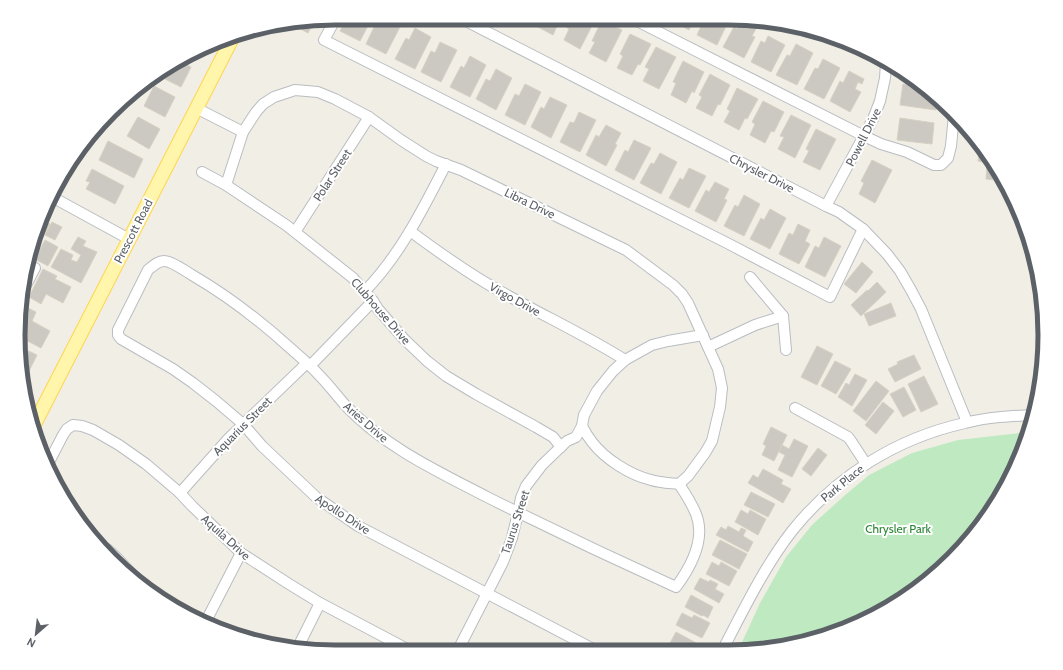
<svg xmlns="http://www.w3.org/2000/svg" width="1063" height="670" font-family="Cabin,sans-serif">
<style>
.green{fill:#bfeac1}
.building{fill:#ccc8c2;stroke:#d6d1c2}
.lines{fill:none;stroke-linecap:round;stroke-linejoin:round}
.minor-casing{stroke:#b9bdc2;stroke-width:12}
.major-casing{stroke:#ffd64f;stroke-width:15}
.minor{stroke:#fff;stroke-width:10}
.major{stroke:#fff5ab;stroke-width:13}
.labels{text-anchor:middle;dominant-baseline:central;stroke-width:4;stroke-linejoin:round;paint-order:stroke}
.street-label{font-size:12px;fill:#5c6167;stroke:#fff}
.park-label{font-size:12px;fill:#2c8635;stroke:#fff}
.rim{fill:none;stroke:#5c6167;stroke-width:5}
</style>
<rect width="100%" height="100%" fill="#f1eee5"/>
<polygon class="green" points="1028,432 1012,475 979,528 937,573 886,610 810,641 749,651 738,651 760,603 786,557 812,525 844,496 869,475 912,453 958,440"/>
<g class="building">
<polygon points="347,18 372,18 360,41 340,31"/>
<polygon points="383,18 397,18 403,21 386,54 366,44 376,23 380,25"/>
<polygon points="540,19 560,19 553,35 536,26"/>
<polygon points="570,19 595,20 580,49 564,40 569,29 566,27"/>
<polygon points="602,20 622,30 606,62 589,53 595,42 592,41"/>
<polygon points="670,20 694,20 689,30"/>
<polygon points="704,20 729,20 717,45 697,35"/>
<polygon points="314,21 308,33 293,25"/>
<polygon points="741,21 749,21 758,25 752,36 755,37 744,58 723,47 734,27 737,29"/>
<polygon points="415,28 431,37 415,69 395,59 406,38 409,40"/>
<polygon points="630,34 651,44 640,65 638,64 632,75 617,68 623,56 620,54"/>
<polygon points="768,36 785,45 771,72 751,62 761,41 765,43"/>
<polygon points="440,42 457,50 441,82 421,72 431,51 435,53"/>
<polygon points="796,44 813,53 797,85 776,75 787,55 790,56"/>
<polygon points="656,47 676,57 659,89 643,81 649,69 645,67"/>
<polygon points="470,56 486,65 470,97 450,87 461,66 464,68"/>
<polygon points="823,59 840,68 824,99 804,89 815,68 818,69"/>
<polygon points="179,61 191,67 181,87 159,76 160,74 157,73"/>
<polygon points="683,61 704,72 694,93 692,91 686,103 671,95 676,83 673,82"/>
<polygon points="496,69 512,78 496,110 476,99 486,79 490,81"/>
<polygon points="849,71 864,79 862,84 858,82 855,89 861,92 850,112 830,101 840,81 843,83"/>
<polygon points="710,74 730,85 720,105 718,104 712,116 696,108 702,97 699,95"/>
<polygon points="525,84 541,92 525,125 505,115 515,94 519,96"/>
<polygon points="903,84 925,88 938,99 936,110 900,105"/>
<polygon points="154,86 175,97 165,117 144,106"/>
<polygon points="737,88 758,99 747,119 745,118 739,130 724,122 730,111 727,109"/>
<polygon points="550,97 567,105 551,138 531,127 541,107 544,109"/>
<polygon points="763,101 784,112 774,132 771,131 765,143 750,135 755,124 752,122"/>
<polygon points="579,112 596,120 580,152 560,142 570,122 574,123"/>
<polygon points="791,115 811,125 795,158 778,149 784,137 780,136"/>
<polygon points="138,117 160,129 149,149 127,136"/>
<polygon points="900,118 934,123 932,144 897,140"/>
<polygon points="606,125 621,133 615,144 617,145 606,166 586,155 596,135 599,137"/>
<polygon points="816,129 836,139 820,170 803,162 809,151 806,149"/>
<polygon points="634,140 651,148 634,180 615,170 625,150 628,152"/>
<polygon points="108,141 143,159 134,178 99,160"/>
<polygon points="979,151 985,152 1003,177 1005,181 986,179 987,163 978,161"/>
<polygon points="660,153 677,162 661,194 640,183 651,163 654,164"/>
<polygon points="872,160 892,170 875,203 859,194 864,183 861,181"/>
<polygon points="689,168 706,176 689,208 669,198 680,178 683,180"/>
<polygon points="92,169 124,186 115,204 86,189 90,182 86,181"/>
<polygon points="715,182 729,189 724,199 727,200 716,222 695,211 706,190 709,192"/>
<polygon points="744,195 760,204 744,236 724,226 735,205 738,207"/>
<polygon points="770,209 786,218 770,249 750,239 761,218 764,220"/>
<polygon points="42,220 50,224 32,257 35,233"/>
<polygon points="52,222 62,227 55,240 45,235"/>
<polygon points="798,224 810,230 805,241 810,244 799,264 779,254 789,233 793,235"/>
<polygon points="78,237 86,241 83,246 97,252 81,283 51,267 61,249 73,255 71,260 77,262 81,255 71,249"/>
<polygon points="824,237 841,246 825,277 805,267 815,246 819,248"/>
<polygon points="45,240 58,247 48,266 35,259"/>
<polygon points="862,262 873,272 856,293 844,284"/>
<polygon points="43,269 57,276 55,279 71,287 63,303 46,294 41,304 29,297"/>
<polygon points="877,282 886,292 861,316 851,305 867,290 868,291"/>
<polygon points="891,303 896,316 869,326 864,314"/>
<polygon points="24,306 36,312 32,321 50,331 41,348 18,336 22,309"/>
<polygon points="817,346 833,354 817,385 801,377"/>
<polygon points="20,347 37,355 29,371 22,368"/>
<polygon points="914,355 921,369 895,382 888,369 898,364 897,362"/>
<polygon points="835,361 851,369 836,394 821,386"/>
<polygon points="855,374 867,380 852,406 838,397 846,383 849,385"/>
<polygon points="924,376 938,404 921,412 908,384"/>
<polygon points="876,381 889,391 866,421 853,411"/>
<polygon points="904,387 916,410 903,417 890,394"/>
<polygon points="883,402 894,411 876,434 865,425"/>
<polygon points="771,427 787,435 774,461 762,455 766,446 763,444"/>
<polygon points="794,439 808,446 792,477 778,470 785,455 779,452 782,445 789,449"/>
<polygon points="818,448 827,455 811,476 802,469"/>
<polygon points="763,469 783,480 781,484 791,489 783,503 748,483 753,475 758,478"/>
<polygon points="751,492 775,504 768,517 744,505"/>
<polygon points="1000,495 990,510 987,507"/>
<polygon points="741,510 748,514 750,510 766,519 758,535 735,522"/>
<polygon points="728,526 739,532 741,528 746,530 743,536 753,542 748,552 716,535 721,527 726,530"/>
<polygon points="720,540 747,554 739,569 712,555"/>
<polygon points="712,562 719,566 721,562 737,571 729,586 706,574"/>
<polygon points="700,578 709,582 710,580 718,584 715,589 724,594 719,603 694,589"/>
<polygon points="691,595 713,607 708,618 703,615 702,616 685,607"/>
<polygon points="682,613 692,618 694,615 710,623 702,638 676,625"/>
<polygon points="676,632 700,645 697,651 684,651 670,643"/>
</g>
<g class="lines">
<defs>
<g id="minor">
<polyline points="336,18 324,40 729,244 830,297 863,229"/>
<polyline points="462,19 826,206 839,212 863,229 887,254 900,271 911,290 921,309 967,422"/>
<polyline points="635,20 864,136 881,144 907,152 934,165 941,165 948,158 951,146 954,115"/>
<polyline points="196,108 243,132"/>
<polyline points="202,172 226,185 286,225 353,278 373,301 378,309 404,339 427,361 446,376 476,394 536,427 553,437 561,447"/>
<polyline points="226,185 243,132 256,112 263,104 274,97 295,90 318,92 335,99 369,117 401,140 426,156 436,161 461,170 626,250 673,285 682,294 688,303 718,369 722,388 720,407 712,441 705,453 688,476 679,484"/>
<polyline points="54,198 129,239"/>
<polyline points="826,206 873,119 880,101 885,78 886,63"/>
<path d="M410 231C441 254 473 277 507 295 546 317 587 336 625 360"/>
<polyline points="295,232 369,117"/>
<polyline points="750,277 783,316"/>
<polyline points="26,285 35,268"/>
<path d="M365 291C400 255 423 209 446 164"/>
<polyline points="708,347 755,325 783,316 786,350"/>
<polyline points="310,366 373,301"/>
<polyline points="795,408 848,437 851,441 866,464"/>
<path d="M582 426C585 432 588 437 592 442 605 459 630 475 651 480 661 483 670 483 679 484 685 493 692 504 696 514 706 539 690 568 676 587 612 558 549 528 487 497 437 471 385 447 346 406 337 396 329 385 319 375 310 365 299 356 289 347 258 319 228 296 192 275 185 271 172 261 164 261 158 261 153 266 148 270L118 330V335L121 339 173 369 193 383 216 401 243 424 262 446 316 497 358 526 597 651"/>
<polyline points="49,462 63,435 67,429 73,425 82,426 93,430 119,445 146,464 180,493 192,506 241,553 289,584 320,603 409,650"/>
<polyline points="180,493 229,438 307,363"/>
<polyline points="107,549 118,559 145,588"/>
<polyline points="205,623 241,553"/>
<polyline points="297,649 320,603"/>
<polyline points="458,650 503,562 512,538 518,513 521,498 526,486 542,465 567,441 576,437 582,426 584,415 597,391 613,371 625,360 652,345 668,341 703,335"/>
<path d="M722 651C743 611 764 567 792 531 836 476 897 438 965 423 988 417 1011 416 1034 415"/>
</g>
<polyline id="major" points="33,427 234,35"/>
</defs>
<use href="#minor" class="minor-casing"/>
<use href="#major" class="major-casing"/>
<use href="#minor" class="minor"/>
<use href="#major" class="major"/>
</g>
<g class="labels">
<g class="street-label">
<text transform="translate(863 137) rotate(-63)">Powell Drive</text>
<text transform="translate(762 173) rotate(27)">Chrysler Drive</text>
<text transform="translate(332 175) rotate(-57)">Polar Street</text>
<text transform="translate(530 203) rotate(26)">Libra Drive</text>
<text transform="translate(133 231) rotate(-63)">Prescott Road</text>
<text transform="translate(515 299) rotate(29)">Virgo Drive</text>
<text transform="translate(381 311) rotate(49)">Clubhouse Drive</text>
<text transform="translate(366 422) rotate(41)">Aries Drive</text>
<text transform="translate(242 426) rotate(-45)">Aquarius Street</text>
<text transform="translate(842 483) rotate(-39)">Park Place</text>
<text transform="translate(343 514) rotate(33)">Apollo Drive</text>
<text transform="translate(515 522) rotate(-72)">Taurus Street</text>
<text transform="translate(226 537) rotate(42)">Aquila Drive</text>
</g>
<g class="park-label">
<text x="898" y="528">Chrysler Park</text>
</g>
</g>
<path d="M0 0H1063V670H0ZM335 25H728A310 310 0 0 1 1038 335V335A310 310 0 0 1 728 645H335A310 310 0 0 1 25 335V335A310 310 0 0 1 335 25Z" fill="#fff" fill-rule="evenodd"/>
<path class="rim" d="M335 25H728A310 310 0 0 1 1038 335V335A310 310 0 0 1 728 645H335A310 310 0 0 1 25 335V335A310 310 0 0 1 335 25Z"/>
<g transform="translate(36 634) rotate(208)" stroke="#ffffff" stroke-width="3" paint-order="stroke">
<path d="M0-3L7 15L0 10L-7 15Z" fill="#5c6167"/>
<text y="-6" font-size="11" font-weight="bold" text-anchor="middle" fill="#5c6167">N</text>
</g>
</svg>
